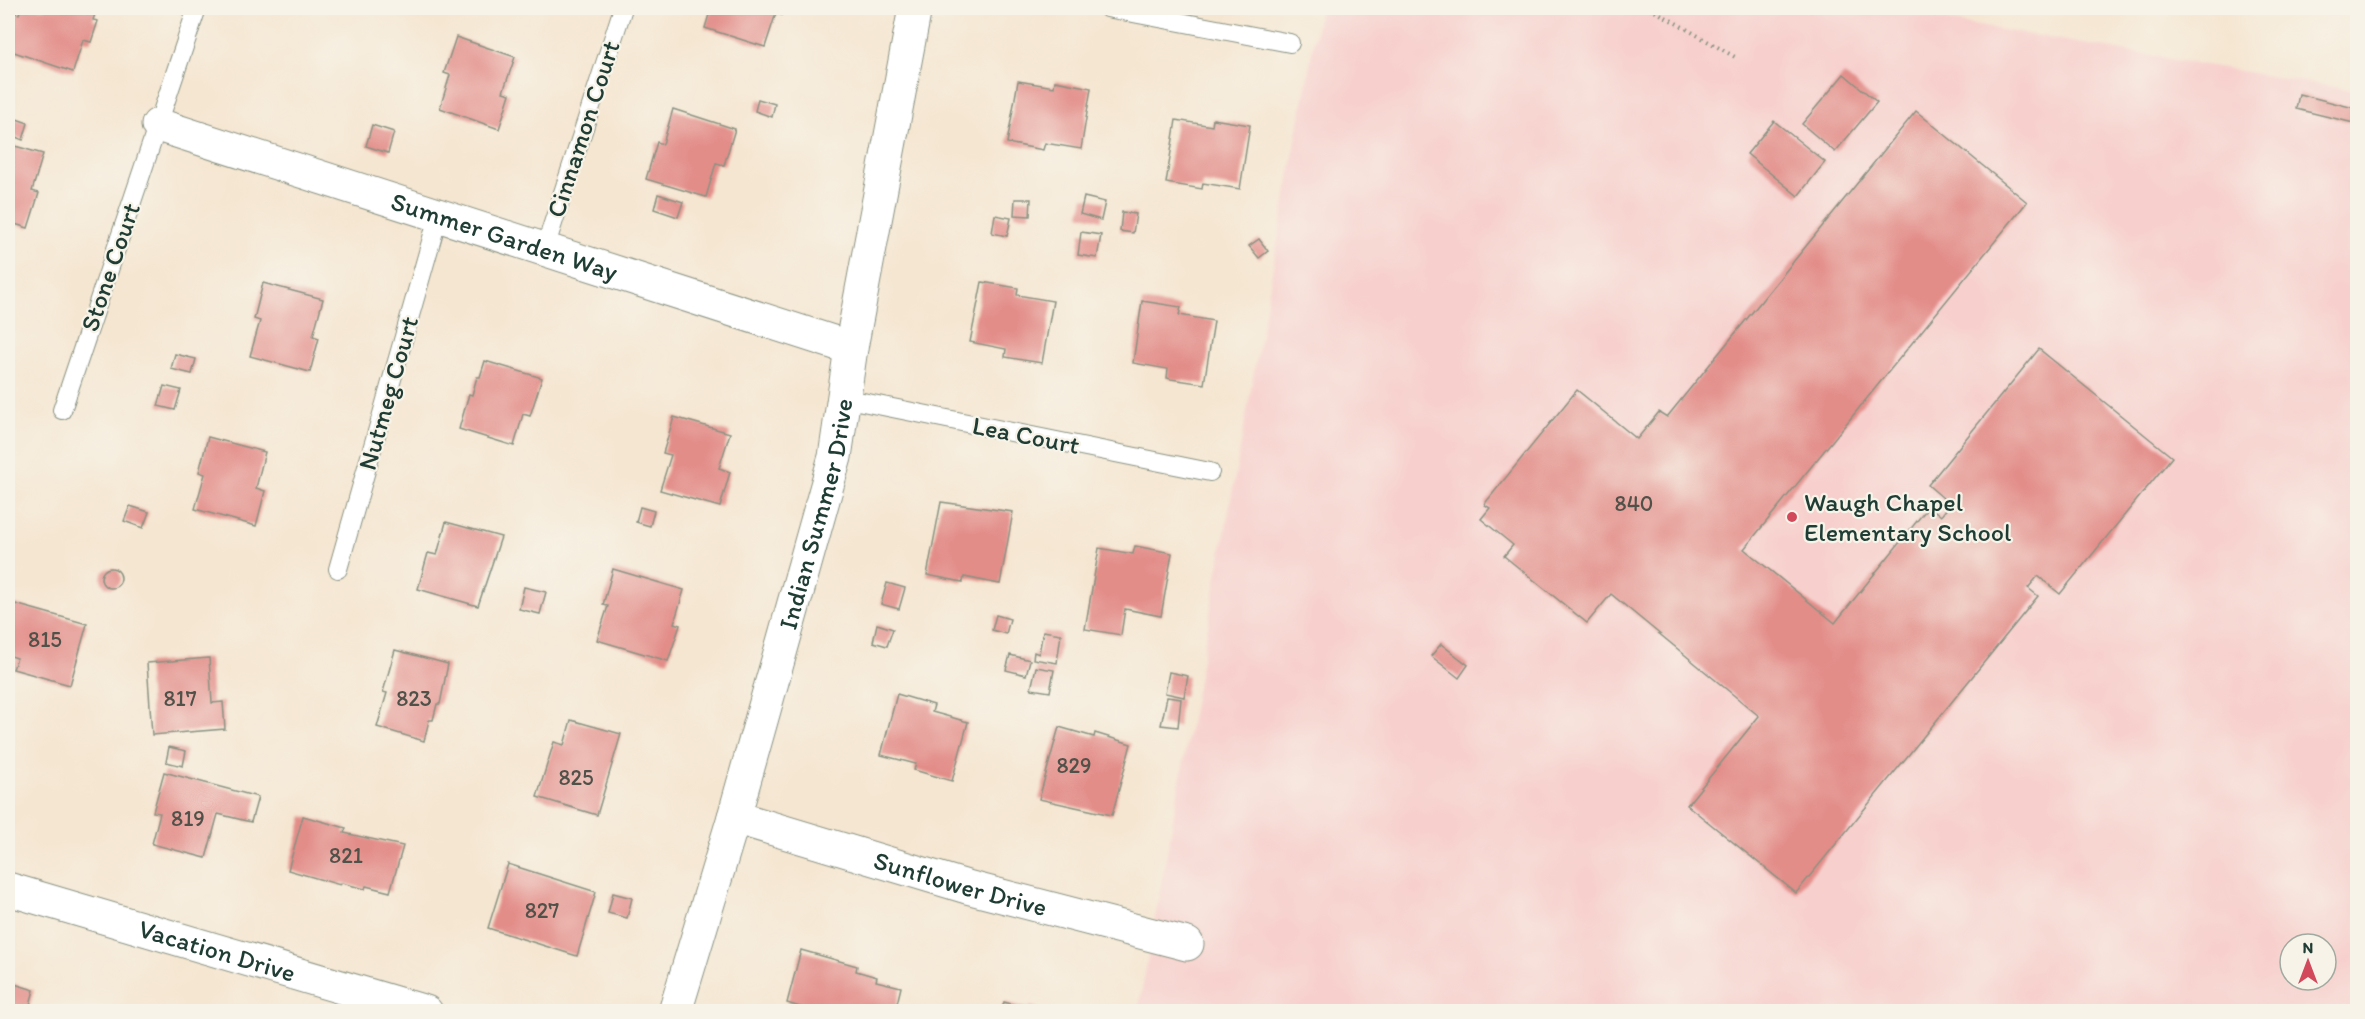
<svg xmlns="http://www.w3.org/2000/svg" width="2365" height="1019" font-family="Itim,sans-serif">
<style>
.built{fill:#f7d0cd;fill-rule:evenodd}
.building{fill:#e38d89}
.lines{fill:none;stroke-linecap:round;stroke-linejoin:round}
.lane-casing{stroke:#8a9282;stroke-width:20}
.street-casing{stroke:#8a9282;stroke-width:35}
.path{stroke:#8a9282;stroke-width:4;stroke-dasharray:1.5 4.5;stroke-linecap:butt}
.lane{stroke:#fff;stroke-width:18}
.street{stroke:#fff;stroke-width:33}
.poi-dot{fill:#d1495b;stroke:#f7f3e8;stroke-width:2}
.labels{text-anchor:middle;dominant-baseline:central;stroke-width:4.5;stroke-linejoin:round;paint-order:stroke}
.number-label{font-size:22px;fill:#505149}
.street-label{font-size:26px;fill:#1f3d34;stroke:#f7f3e8}
.poi-label{font-size:26px;fill:#1f3d34;stroke:#f7f3e8;text-anchor:start}
</style>
<rect width="100%" height="100%" fill="#f7f3e8"/>
<filter id="ink" filterUnits="userSpaceOnUse"><feTurbulence type="fractalNoise" baseFrequency=".0167" numOctaves="2"/><feDisplacementMap in="SourceGraphic" scale="12" xChannelSelector="R" yChannelSelector="G"/><feConvolveMatrix kernelMatrix="1 2 1 2 8 2 1 2 1" color-interpolation-filters="sRGB"/></filter>
<filter id="wash" filterUnits="userSpaceOnUse"><feTurbulence type="fractalNoise" baseFrequency=".008" numOctaves="4" result="noise"/><feDisplacementMap in="SourceGraphic" scale="24" xChannelSelector="R" yChannelSelector="G"/><feGaussianBlur stdDeviation="1.35" result="paint"/><feColorMatrix in="noise" values="0 0 0 0 0 0 0 0 0 0 0 0 0 0 0 0 0 1.4 0 .05"/><feComposite in="paint" operator="in"/></filter>
<g filter="url(#wash)">
<rect width="100%" height="100%" fill="#f5e6d1"/>
<path class="built" d="M1320 8H1873L2357 91V1011L1138 1012ZM2290 944H2326V980H2290Z"/>
<g id="blocks">
<g class="building">
<polygon points="21,8 97,8 93,20 98,21 91,42 83,40 73,72 8,50 8,34 14,13 19,14"/>
<polygon points="711,8 784,8 782,15 776,13 765,47 705,28"/>
<polygon points="456,37 515,57 503,92 510,94 499,129 440,108 450,75 444,73"/>
<polygon points="1844,74 1877,102 1835,152 1802,124"/>
<polygon points="1018,81 1054,87 1055,81 1091,88 1081,149 1045,143 1043,150 1007,143"/>
<polygon points="2299,94 2358,109 2358,124 2296,109"/>
<polygon points="758,99 775,104 772,117 755,111"/>
<polygon points="673,109 735,129 724,165 716,163 706,197 646,179 657,142 663,144"/>
<polygon points="1916,111 2027,202 1744,549 1835,623 1929,506 1941,516 1950,504 1928,485 2039,349 2172,457 2060,594 2038,576 2028,588 2038,596 1796,893 1687,805 1759,716 1611,594 1587,623 1504,556 1513,545 1481,519 1490,508 1485,505 1486,502 1577,390 1637,439 1659,412 1667,417"/>
<polygon points="8,116 28,123 23,140 8,134"/>
<polygon points="1213,119 1250,125 1240,189 1203,183 1202,189 1166,183 1176,120 1212,126"/>
<polygon points="1774,121 1825,162 1798,196 1747,154"/>
<polygon points="372,125 394,132 388,153 366,146"/>
<polygon points="8,144 43,154 32,191 39,193 28,228 8,222"/>
<polygon points="658,194 683,202 678,217 654,209"/>
<polygon points="1084,197 1105,202 1101,220 1080,214"/>
<polygon points="1015,199 1031,199 1030,216 1014,215"/>
<polygon points="1122,212 1136,214 1133,233 1120,231"/>
<polygon points="995,215 1011,218 1007,236 992,233"/>
<polygon points="1081,232 1101,235 1097,258 1078,255"/>
<polygon points="1259,239 1268,251 1259,258 1249,246"/>
<polygon points="982,282 1018,288 1017,295 1053,301 1042,363 1005,357 1006,349 970,342"/>
<polygon points="263,283 323,299 313,336 319,338 310,372 250,356 260,321 254,319"/>
<polygon points="1142,301 1181,307 1179,315 1214,321 1204,384 1171,379 1167,378 1168,369 1133,363"/>
<polygon points="175,354 196,359 192,374 171,369"/>
<polygon points="485,361 542,378 530,416 523,414 514,446 459,429 469,394 472,395 477,377 480,377"/>
<polygon points="164,386 181,390 175,410 158,406"/>
<polygon points="674,417 730,433 719,468 730,472 720,507 660,490 671,455 663,453"/>
<polygon points="208,437 265,452 256,488 265,491 256,526 195,509 205,474 199,472"/>
<polygon points="941,502 1013,512 1000,584 964,577 963,582 927,575"/>
<polygon points="130,506 149,512 143,528 124,521"/>
<polygon points="640,507 654,511 650,526 636,522"/>
<polygon points="446,522 501,537 478,606 418,589 428,553 437,555"/>
<polygon points="1135,546 1172,553 1161,616 1125,609 1121,635 1085,629 1099,548 1133,554"/>
<circle cx="111" cy="578" r="10"/>
<polygon points="613,569 684,590 674,623 680,625 668,661 597,640 608,606 603,605"/>
<polygon points="887,583 905,588 899,609 881,604"/>
<polygon points="524,587 546,592 540,614 519,609"/>
<polygon points="8,602 87,624 70,685 13,669 17,658 8,655"/>
<polygon points="996,615 1010,619 1006,634 992,630"/>
<polygon points="877,624 893,629 887,646 873,642"/>
<polygon points="1043,631 1061,634 1057,663 1033,659 1034,652 1039,654"/>
<polygon points="1441,644 1468,665 1459,678 1431,656"/>
<polygon points="395,650 448,664 440,704 437,704 433,720 429,720 424,741 377,727 387,693 383,692"/>
<polygon points="1010,655 1030,660 1026,675 1006,670"/>
<polygon points="209,658 212,703 223,702 225,729 152,735 147,663"/>
<polygon points="1036,667 1054,670 1050,692 1031,689"/>
<polygon points="1169,672 1188,676 1184,697 1165,693"/>
<polygon points="897,694 934,705 932,712 968,722 952,781 914,770 916,764 881,755"/>
<polygon points="1167,697 1181,699 1178,727 1161,725"/>
<polygon points="571,720 621,734 597,815 537,797 554,742 564,745"/>
<polygon points="1059,727 1094,737 1095,733 1131,744 1112,815 1039,799"/>
<polygon points="169,747 186,751 183,766 166,762"/>
<polygon points="164,772 258,797 251,822 218,814 206,858 152,844 160,813 153,812"/>
<polygon points="303,816 346,828 344,833 403,846 390,892 366,886 365,889 342,883 340,885 288,870"/>
<polygon points="508,864 596,892 577,956 488,928"/>
<polygon points="613,893 632,898 627,918 608,913"/>
<polygon points="801,950 857,966 856,971 877,977 876,981 901,987 895,1012 816,1012 787,1003"/>
<polygon points="8,982 34,990 28,1012 8,1012"/>
<polygon points="1004,1002 1030,1009 1030,1006 1048,1012 1001,1012"/>
</g>
</g>
</g>
<g filter="url(#ink)">
<use href="#blocks" fill-opacity="0" stroke="#8a9282" stroke-width="1.5"/>
<g class="lines">
<defs>
<g id="lane">
<polyline points="1107,8 1290,43"/>
<polyline points="544,251 623,8"/>
<polyline points="843,398 1210,472"/>
<polyline points="62,410 197,8"/>
<polyline points="338,569 438,217"/>
</g>
<g id="street">
<path id="s1" d="M158 125 851 348"/>
<path id="s2" d="M734 817 967 887 1187 944"/>
<path id="s3" d="M8 889 426 1012"/>
<path id="s4" d="M675 1012 734 817 835 457 851 348 915 8"/>
</g>
</defs>
<use href="#lane" class="lane-casing"/>
<use href="#street" class="street-casing"/>
<polyline class="path" points="1650,8 1735,57"/>
<use href="#lane" class="lane"/>
<use href="#street" class="street"/>
</g>
</g>
<circle class="poi-dot" cx="1792" cy="517" r="6"/>
<g class="labels">
<g class="number-label">
<text x="1634" y="503">840</text>
<text x="45" y="639">815</text>
<text x="180" y="698">817</text>
<text x="414" y="698">823</text>
<text x="1074" y="765">829</text>
<text x="576" y="777">825</text>
<text x="188" y="818">819</text>
<text x="346" y="855">821</text>
<text x="542" y="910">827</text>
</g>
<g class="street-label">
<text transform="translate(583 129) rotate(-72)">Cinnamon Court</text>
<text stroke="none"><textPath href="#s1" startOffset="364">Summer Garden Way</textPath></text>
<text transform="translate(110 267) rotate(-71)">Stone Court</text>
<text transform="translate(388 393) rotate(-74)">Nutmeg Court</text>
<text transform="translate(1026 435) rotate(11)">Lea Court</text>
<text stroke="none"><textPath href="#s4" startOffset="518">Indian Summer Drive</textPath></text>
<text stroke="none"><textPath href="#s2" startOffset="236">Sunflower Drive</textPath></text>
<text stroke="none"><textPath href="#s3" startOffset="218">Vacation Drive</textPath></text>
</g>
<g class="poi-label">
<text x="1804" y="502">Waugh Chapel<tspan x="1804" dy="30">Elementary School</tspan></text>
</g>
</g>
<rect width="2365" height="1019" fill="none" stroke="#f7f3e8" stroke-width="30"/>
<g transform="translate(2308 962)"><circle r="28" fill="#f7f3e8" stroke="#a1aaa0" stroke-width="1.5"/>
<path d="M0-4.5L10 22L0 15L-10 22Z" fill="#d1495b"/>
<text y="-9" font-size="16" font-weight="bold" text-anchor="middle" fill="#1f3d34">N</text>
</g>
</svg>
